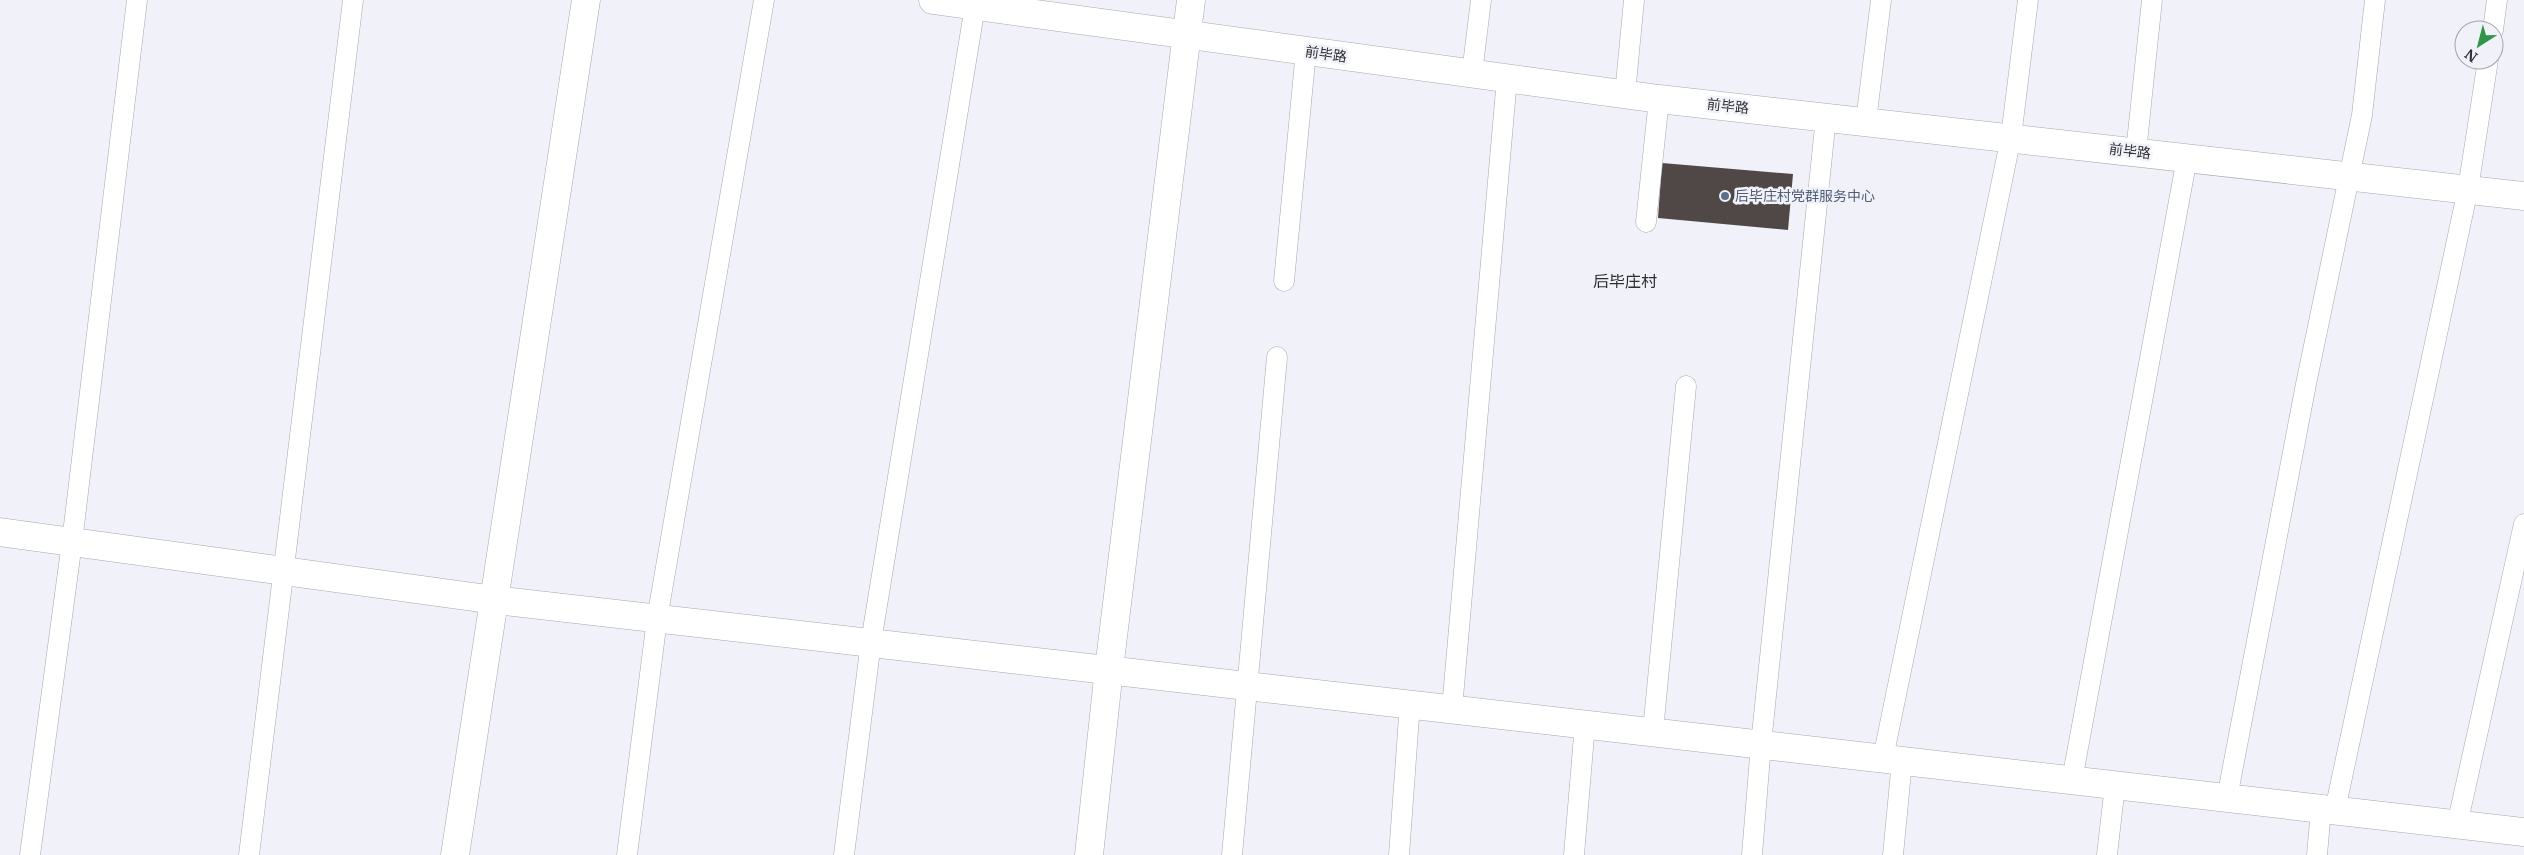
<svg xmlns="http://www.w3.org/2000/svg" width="2524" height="855" font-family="Merriweather,'Noto Sans SC',serif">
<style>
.building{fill:#504846}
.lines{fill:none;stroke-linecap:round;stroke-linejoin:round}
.lane-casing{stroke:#a6a7af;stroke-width:21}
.street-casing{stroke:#a6a7af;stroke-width:29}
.lane{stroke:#fff;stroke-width:20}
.street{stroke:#fff;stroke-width:28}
.service-dot{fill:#5c6f8a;stroke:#f1f1fa;stroke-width:2}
.labels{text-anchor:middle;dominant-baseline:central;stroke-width:5;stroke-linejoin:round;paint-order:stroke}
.street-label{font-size:14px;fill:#2f2f32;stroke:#f1f1fa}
.service-label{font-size:14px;fill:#4e5e75;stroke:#f1f1fa;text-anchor:start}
.quarter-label{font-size:16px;fill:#2f2f32;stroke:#f1f1fa}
</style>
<rect width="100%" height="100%" fill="#f1f1fa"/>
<polygon class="building" points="1662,163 1793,174 1788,230 1658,218"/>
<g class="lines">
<defs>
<g id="lane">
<polyline points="2493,30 2497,0"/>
<polyline points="1472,73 1481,0"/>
<polyline points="1625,94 1634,0"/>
<polyline points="1866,121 1881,0"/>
<polyline points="2136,152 2152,0"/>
<polyline points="1646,222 1659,99"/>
<polyline points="1284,281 1306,51"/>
<polyline points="1452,709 1507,78"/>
<polyline points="1653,731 1686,386"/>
<polyline points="1883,758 2011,137 2028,0"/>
<polyline points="2072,780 2187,158"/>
<polyline points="2227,798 2306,384 2362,115 2375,0"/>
<polyline points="2335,810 2468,189 2488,60"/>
<polyline points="2457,825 2524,524"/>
<polyline points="30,855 72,542 137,0"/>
<polyline points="249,855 353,0"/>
<polyline points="627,855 657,619 764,0"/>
<polyline points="844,855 871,642 976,0"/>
<polyline points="1232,855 1277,357"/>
<polyline points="1399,855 1410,703"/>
<polyline points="1574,855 1585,724"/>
<polyline points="1752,855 1761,744 1826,117"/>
<polyline points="1893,855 1902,761"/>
<polyline points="2107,855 2115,785"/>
<polyline points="2317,855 2321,809"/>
</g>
<g id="street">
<polyline points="933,0 1659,99 2524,196"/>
<polyline points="0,532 495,600 2524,832"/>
<polyline points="455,855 586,0"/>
<polyline points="1089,855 1109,669 1191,0"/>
</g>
</defs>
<use href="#lane" class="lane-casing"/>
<use href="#street" class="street-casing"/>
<use href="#lane" class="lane"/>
<use href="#street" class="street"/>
</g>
<circle class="service-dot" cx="1725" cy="196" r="5"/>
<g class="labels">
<g class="street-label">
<text transform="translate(1326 54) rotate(8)">前毕路</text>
<text transform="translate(1728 106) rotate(6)">前毕路</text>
<text transform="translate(2130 151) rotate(7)">前毕路</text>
</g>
<g class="service-label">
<text x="1735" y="196">后毕庄村党群服务中心</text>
</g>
<g class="quarter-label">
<text x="1625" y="281">后毕庄村</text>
</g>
</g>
<g transform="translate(2479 45) rotate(216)"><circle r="24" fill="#f1f1fa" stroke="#a3a3aa"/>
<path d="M0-4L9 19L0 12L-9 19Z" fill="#319549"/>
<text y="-8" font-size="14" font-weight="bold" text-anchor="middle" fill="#2f2f32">N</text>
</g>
</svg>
